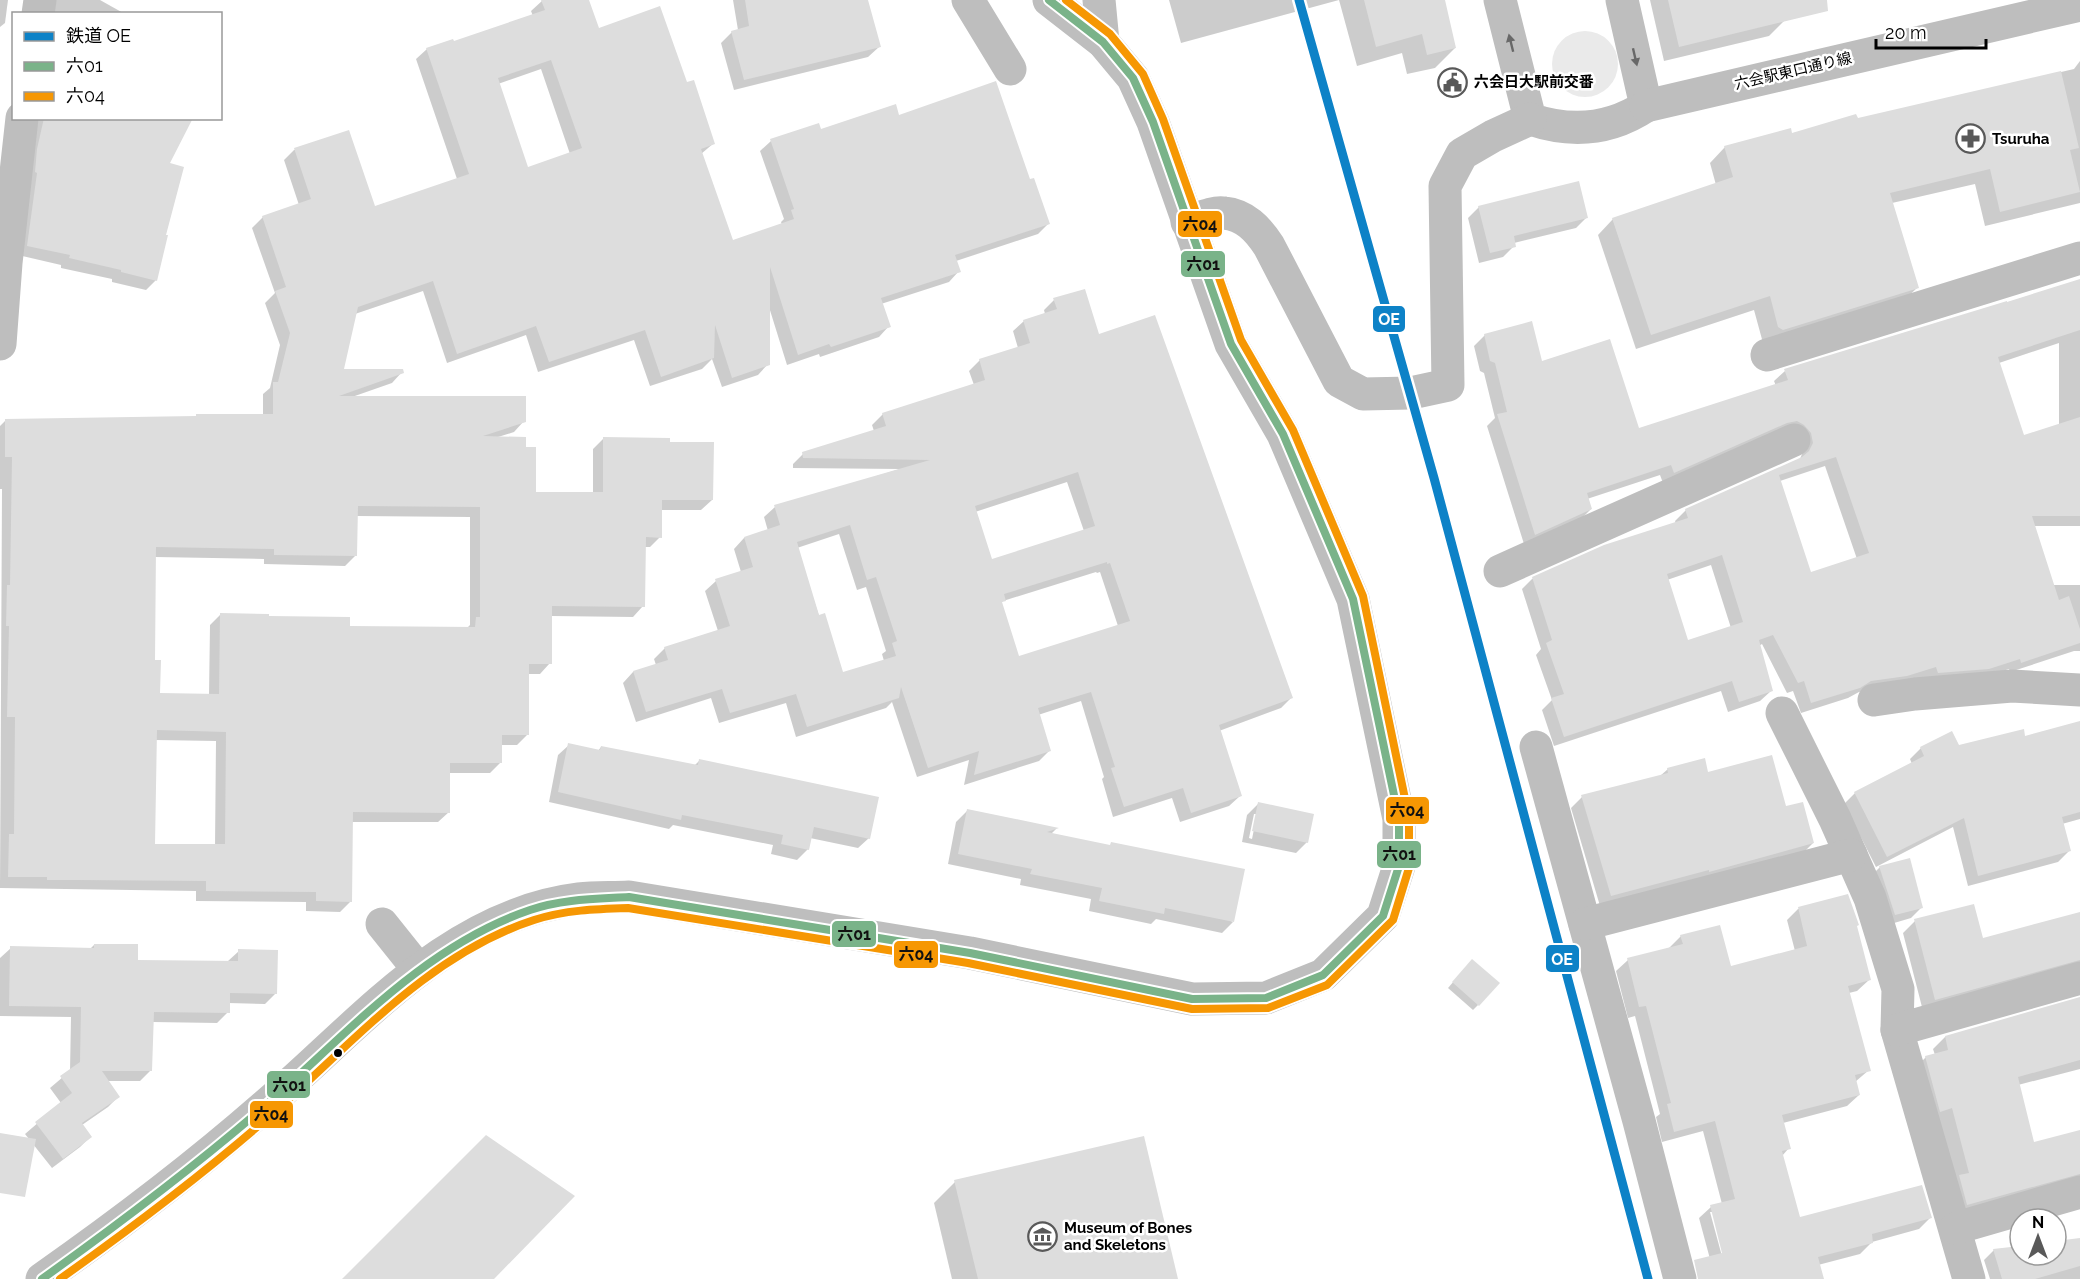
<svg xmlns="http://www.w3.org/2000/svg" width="2080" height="1279" font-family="Raleway,'Noto Sans JP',sans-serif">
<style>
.green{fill:#eaeaea}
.shadow{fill:#0003;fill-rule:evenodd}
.building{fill:#ddd;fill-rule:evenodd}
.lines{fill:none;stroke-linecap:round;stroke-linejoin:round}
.minor{stroke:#bebebe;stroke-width:33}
.bus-1-casing{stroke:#fff;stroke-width:12}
.bus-2-casing{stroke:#fff;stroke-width:12}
.bus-1{stroke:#7ab389;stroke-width:8}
.bus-2{stroke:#f69703;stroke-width:8}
.rail-1-casing{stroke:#fff;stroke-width:14}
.rail-1{stroke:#0d82c7;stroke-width:9}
.oneway{fill:#686868}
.bus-dot{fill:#000;stroke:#fff;stroke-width:2}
.labels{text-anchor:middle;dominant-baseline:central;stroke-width:5;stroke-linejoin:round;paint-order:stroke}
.street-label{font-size:15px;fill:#000;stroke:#fff}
.poi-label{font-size:15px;font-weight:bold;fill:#000;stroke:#fff;text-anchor:start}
.line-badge{stroke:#fff;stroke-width:2}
.badge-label{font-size:16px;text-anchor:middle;font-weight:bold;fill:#fff}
.pale-badge-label{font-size:16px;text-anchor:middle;font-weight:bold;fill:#111}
</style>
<rect width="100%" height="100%" fill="#fff"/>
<circle class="green" cx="1585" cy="64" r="33"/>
<g class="shadow">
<polygon points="0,0 8,0 5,23 0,27"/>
<polygon points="49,0 100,0 125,14 49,14"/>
<path d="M543 0H588L598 30 686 84 714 143 701 154 732 242 782 225 781 222 784 219 760 151 771 141 898 116 1029 181 1049 223 1038 234 956 261 959 271 949 282 881 304 889 326 879 337 820 357 819 354 787 365 769 307 768 364 758 375 722 387 712 359 702 369 650 386 634 340 538 372 526 335 447 363 423 291 355 314 342 370 402 372 392 383 352 397 524 421 514 432 498 437 535 493 593 494V449L603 439 668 444 712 500 701 510H660V537L650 547H644L643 606 633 617 551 616 550 663 540 674H527V735L517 745H501V762L490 773H449V812L438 822H352L351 901 340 912 306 911V902L196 901V891L0 888 2 489H0V426L5 421 194 418 197 415 263 416V394L270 388 280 345 265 303 275 293 252 228 263 217 299 205 284 160 294 150 348 131 374 207 457 179 416 59 427 49 453 43 533 16 531 11ZM541 69 570 154 527 169 498 84ZM357 516 470 517V625L466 629 348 628 267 618 220 615 210 625 209 695H159L154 662 155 557 264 559V564L345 566 356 555ZM155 740 216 741 215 846 154 845Z"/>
<polygon points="733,0 866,0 879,47 868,57 734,90 721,43 732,32 738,30"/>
<polygon points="1169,0 1443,0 1455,48 1435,68 1407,74 1402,53 1357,66 1339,0 1181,43"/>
<polygon points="1650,0 1779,0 1784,21 1769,36 1664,61"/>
<polygon points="2080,61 2080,203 1985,226 1975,184 1892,203 1917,288 1901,303 1763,343 1754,310 1636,349 1598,235 1613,219 1716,185 1710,163 1725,147 1857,120 2074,69"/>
<polygon points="34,118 191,118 168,164 164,236 156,280 146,290 112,282 112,279 61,268 61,265 18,255"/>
<polygon points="1479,207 1587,217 1576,228 1514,243 1514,246 1503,257 1479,263 1468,218"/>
<path d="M2080 280V526H2033L2053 585H2080V651H2074L2010 672 2009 669 1977 679 1859 692 1848 698 1801 713 1793 691 1787 693 1762 644 1759 646 1771 691 1760 701 1728 712 1721 691 1554 746 1542 710 1552 700 1536 655 1541 649 1522 589 1532 579 1605 546 1676 524 1675 521 1686 510 1800 459 1802 454 1801 444 1663 483 1660 475 1587 499 1591 509 1580 520 1524 544 1487 426 1495 418 1484 373 1480 371 1474 346 1485 335 1541 363 1639 430 1776 386 1774 381 1785 371ZM2059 343V425L2023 437 1999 363ZM1825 466 1857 559 1810 574 1780 481ZM1711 565 1731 628 1687 642 1667 580Z"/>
<path d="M1054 300 1099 335 1292 697 1281 708 1219 731 1240 796 1229 806 1180 822 1172 798 1113 817 1102 779 1104 777 1081 701 1038 715 1050 750 1039 761 964 785 969 760 917 777 892 702 886 708 796 737 786 703 719 723 711 698 636 722 623 683 633 672 656 665 654 659 665 648 718 631 705 591 716 581 741 572 734 549 744 538 768 531 764 517 775 507 900 469 793 468V464L803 454 874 431 872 425 883 414 974 385 969 371 980 360 1018 348 1013 331 1024 321 1045 314 1044 310ZM1067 482 1084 531 991 561 975 512ZM839 534 857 590 866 587 886 651 882 654 884 661 842 674 819 616 797 548ZM1096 572 1097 573 1100 572 1118 626 1018 658 1001 603 1003 601Z"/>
<polygon points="2080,723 2080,819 2062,824 2069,851 2058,862 1968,886 1953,827 1876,867 1844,804 1855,793 1912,764 1910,759 1921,748 1959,747 2024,738"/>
<polygon points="569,745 598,751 601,747 694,766 699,761 869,838 858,848 810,838 808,849 797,860 771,854 773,845 673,825 669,829 549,802 558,755"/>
<polygon points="1668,769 1707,774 1785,808 1813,843 1802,854 1600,906 1571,808 1582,797 1660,776"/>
<path d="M1258 804 1307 842 1296 853 1242 842 1247 815ZM1254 814H1257L1252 839 1249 838Z"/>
<polygon points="967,811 1056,829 1051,834 1233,922 1222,933 1156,919 1151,924 1089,911 1091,899 1020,885 1021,879 948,864 956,822"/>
<polygon points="1880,867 1922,907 1911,918 1884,926 1869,878"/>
<path d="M1847 896 1869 980 1857 991 1849 993 1869 1070 1855 1082 1859 1095 1847 1106 1783 1123 1789 1148 1782 1156 1798 1219 1930 1218 1919 1229 1872 1242 1860 1254 1818 1265 1822 1279H1703L1710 1259 1699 1218 1711 1207 1722 1204 1703 1131 1662 1142 1656 1117 1660 1114 1635 1016 1628 1018 1616 971 1628 960 1669 948 1681 936 1730 968 1795 951 1787 920 1798 909ZM1710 1212H1713L1726 1260H1723Z"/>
<polygon points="2080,914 2080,976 1923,1011 1903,933 1915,921 1982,939"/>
<polygon points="94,945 136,962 228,961 239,951 276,993 265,1004 228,1003 228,1012 217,1023 152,1022 151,1070 140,1081 107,1081 118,1097 108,1107 82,1125 90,1137 80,1147 52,1168 25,1134 61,1103 50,1088 70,1071 71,1017 0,1016 0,958 11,948 90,949"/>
<polygon points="1467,966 1478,1005 1473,1010 1448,988"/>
<polygon points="2080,999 2080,1069 2018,1085 2033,1144 2080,1131 2080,1184 1955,1216 1914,1069 1926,1057 1935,1055 1933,1049 1945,1037"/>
<polygon points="955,1182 1172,1279 952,1279 934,1203"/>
<polygon points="2080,1240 2080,1279 1990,1279 1984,1260 1994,1250 2020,1247 2020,1255 2056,1255 2056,1243"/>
</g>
<g class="building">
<path d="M541 0H589L599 28 660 6 687 82 694 80 715 144 701 149 733 240 794 219 791 210 794 209 770 139 819 123 821 129 896 104 899 115 996 81 1030 179 1034 178 1050 224 955 255 961 272 881 298 891 327 831 347 829 344 798 355 770 267V365L732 378 715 325 714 358 661 377 645 330 549 362 536 326 457 354 433 281 358 307 344 369H403L404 373 339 396H526V422L483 436 526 437V447H536V492H603V437L670 438V442H714L713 500H662V538L646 537 645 607 552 606V664H529V735H502V763H450V813L353 812 352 902 316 901V892L206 891V881L79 880H47V877H8L9 834H14L15 717H7L9 626H6L7 585H10L12 457H5V419L196 416V414H273V382H278L290 333 275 291 286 287 262 216 311 199 294 148 349 130 375 206 469 174 426 48 453 39 454 41 545 10ZM551 60 582 148 528 167 498 78ZM358 506 480 507V617H476L475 627 350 626V617L269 616V614L220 613 219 694 160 693 161 660H155L156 547 274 549V555L357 556ZM157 730 226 732 225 844H155Z"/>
<polygon points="745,0 868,0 881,47 744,80 731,31 749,26"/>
<polygon points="1364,0 1445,0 1456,48 1427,55 1422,34 1376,47"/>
<polygon points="1668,0 1827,0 1828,11 1679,47"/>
<polygon points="2061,71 2079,148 2070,150 2080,192 2000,212 1990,169 1890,193 1919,288 1783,330 1778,327 1770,296 1651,335 1612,218 1733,177 1724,146 1791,128 1792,133 1856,114 1858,118"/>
<polygon points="44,118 193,118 170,163 184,167 166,235 168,235 157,281 121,272 121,270 69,258 70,255 27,246 37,173 35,172 37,149"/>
<polygon points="1579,181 1588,218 1514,236 1516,247 1490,253 1478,206"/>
<path d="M2080 279V330L1998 357 2024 435 2080 417V516H2032L2059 600 2069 596 2080 629V643L2021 663 2020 659 1989 669 1938 673 1936 667 1907 676 1871 681 1860 688 1811 703 1804 681 1798 683 1773 635 1759 640 1773 691 1739 702 1732 681 1564 737 1551 698 1564 694 1546 643 1552 640 1532 577 1604 545 1688 518 1685 509 1802 457 1809 451 1813 443 1811 433 1804 425 1797 421 1787 423 1674 473 1671 465 1587 493 1592 509 1535 535 1497 414 1507 412 1495 363 1490 361 1484 334 1532 321 1542 361 1610 339 1639 428 1788 380 1784 369 2007 301V302ZM1836 457 1869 553 1811 572 1779 475ZM1722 555 1743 622 1688 640 1667 574Z"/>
<path d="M1085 289 1099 334 1155 315 1293 698 1219 725 1242 796 1191 813 1183 788 1124 807 1111 768 1115 767 1091 692 1038 708 1051 751 974 775 979 751 928 768 901 687 899 698 807 727 796 694 730 713 722 689 646 712 633 671 668 660 664 647 730 626 715 579 753 567 744 537 780 525 774 505 930 460 803 458 802 452 886 426 882 413 985 380 979 359 1030 343 1023 320 1057 309 1053 298ZM1078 472 1095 526 992 559 975 506ZM850 525 867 580 876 577 897 641 892 643 896 656 843 672 825 613 819 615 797 542ZM1107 562V564L1110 563 1130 621 1019 656 1002 602 1006 601 1004 594Z"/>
<polygon points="2080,721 2080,812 2062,817 2071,851 1978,876 1964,818 1887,857 1854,792 1924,756 1920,747 1952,731 1959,745 2024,729 2025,736"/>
<polygon points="568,743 600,750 601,746 698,765 699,759 879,797 870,839 814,827 809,850 781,844 783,835 682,815 681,820 558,792"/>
<polygon points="1772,755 1786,806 1803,802 1814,843 1709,872 1709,870 1611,896 1581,795 1668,773 1667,768 1705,758 1708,772"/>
<polygon points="1258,802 1314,814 1308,843 1252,831"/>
<polygon points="967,809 1059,828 1047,832 1110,845 1111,842 1245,869 1234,922 1165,908 1164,914 1099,901 1102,888 1030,874 1032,869 958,854"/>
<polygon points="1910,858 1923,908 1895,915 1879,866"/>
<polygon points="1848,894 1859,925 1857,926 1871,980 1848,986 1871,1071 1855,1075 1860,1095 1782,1115 1791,1149 1782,1151 1800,1217 1922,1185 1932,1218 1872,1234 1873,1243 1818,1257 1824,1279 1698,1279 1694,1260 1722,1253 1710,1205 1735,1199 1715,1121 1674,1132 1667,1104 1671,1103 1646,1006 1639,1007 1627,958 1683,944 1680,935 1720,925 1731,966 1807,946 1798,907"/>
<polygon points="1974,904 1983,938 2080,912 2080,960 1935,1000 1914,919"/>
<polygon points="94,944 138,944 138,960 238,961 238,949 278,950 277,994 230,993 230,1013 154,1012 152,1071 102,1071 120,1097 82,1123 92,1137 63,1159 35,1122 72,1093 60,1076 80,1062 81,1007 9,1006 10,946 94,948"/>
<polygon points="1472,959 1500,983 1479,1006 1452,982"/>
<polygon points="2080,997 2080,1060 2018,1077 2034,1142 2080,1130 2080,1174 1967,1205 1959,1175 1969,1173 1952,1108 1940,1112 1925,1056 1948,1050 1945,1036"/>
<polygon points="0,1133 36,1139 25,1197 0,1193"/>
<polygon points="486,1135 575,1196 494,1279 342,1279"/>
<polygon points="1144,1136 1178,1279 978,1279 954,1180"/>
<polygon points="2080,1238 2080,1266 2035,1279 2002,1279 1993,1249 2020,1246 2020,1255 2056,1255 2056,1241"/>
</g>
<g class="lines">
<g class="minor">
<polyline points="968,0 1010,69"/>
<polyline points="1099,0 1103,42"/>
<path d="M1500 0 1530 119C1571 133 1610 130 1646 106L1622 0"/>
<polyline points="38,14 40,0"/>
<polyline points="1646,106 2080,5"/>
<path d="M1187 222C1197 219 1214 211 1224 213 1245 215 1258 229 1269 246L1339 381 1363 394 1411 393 1448 385 1445 186 1462 154 1493 136 1530 119"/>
<polyline points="0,344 6,263 22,118"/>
<polyline points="1767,355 2080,258"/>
<polyline points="1500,571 1794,440"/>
<polyline points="1874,700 1915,694 2012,686 2080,690"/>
<polyline points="1782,713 1835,819 1870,898 1898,989 1897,1030 1969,1279"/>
<polyline points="1536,747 1639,1121 1680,1279"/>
<polyline points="382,924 418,969"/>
<polyline points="1585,924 1851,855"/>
<polyline points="1897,1030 2080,978"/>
<polyline points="1956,1228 2080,1192"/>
<path d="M42 1279C119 1225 194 1168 265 1106 359 1026 448 915 579 899 595 897 612 898 629 897L970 953 1192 999 1266 998 1323 975 1383 916 1399 866V819L1353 599 1283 434 1231 344 1153 122 1133 78 1103 42 1049 0"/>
</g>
<defs>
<path id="bus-1" d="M42 1279C116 1226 189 1171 258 1112 343 1039 421 947 530 910 562 899 596 899 629 897L970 953 1192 999 1266 998 1323 975 1383 916 1399 866V819L1353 599 1283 434 1231 344 1153 122 1133 78 1103 42 1049 0"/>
<path id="bus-2" d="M60 1279C133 1227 205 1173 272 1114 353 1043 429 954 534 920 565 910 596 909 628 908L968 963 1192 1009 1268 1008 1327 985 1393 920 1409 868V818L1363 596 1293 430 1241 340 1163 119 1143 74 1110 34 1066 0"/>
</defs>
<use href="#bus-1" class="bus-1-casing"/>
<use href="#bus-2" class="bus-2-casing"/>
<use href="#bus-1" class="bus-1"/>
<use href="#bus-2" class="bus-2"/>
<defs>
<polyline id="rail-1" points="1299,0 1434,478 1648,1279"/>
</defs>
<use href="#rail-1" class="rail-1-casing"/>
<use href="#rail-1" class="rail-1"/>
</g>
<defs><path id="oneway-solid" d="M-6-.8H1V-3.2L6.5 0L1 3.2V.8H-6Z" transform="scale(1.5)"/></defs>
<g class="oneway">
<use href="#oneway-solid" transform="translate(1511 43) rotate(-104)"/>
<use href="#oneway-solid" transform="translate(1635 57) rotate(77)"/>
</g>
<defs>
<symbol id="civic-ring" viewBox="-11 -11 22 22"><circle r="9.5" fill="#fff" stroke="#595959" stroke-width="1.5"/><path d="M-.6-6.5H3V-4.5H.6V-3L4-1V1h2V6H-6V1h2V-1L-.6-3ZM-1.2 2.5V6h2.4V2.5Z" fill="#595959"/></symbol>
<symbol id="pharmacy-ring" viewBox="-11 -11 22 22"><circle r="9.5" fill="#fff" stroke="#595959" stroke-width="1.5"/><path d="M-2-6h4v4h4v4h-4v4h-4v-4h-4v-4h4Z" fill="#595959"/></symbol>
<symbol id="museum-ring" viewBox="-11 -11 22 22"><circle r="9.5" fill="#fff" stroke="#595959" stroke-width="1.5"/><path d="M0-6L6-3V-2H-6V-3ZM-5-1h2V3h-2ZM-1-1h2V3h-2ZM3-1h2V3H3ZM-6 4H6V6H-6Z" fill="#595959"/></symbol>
</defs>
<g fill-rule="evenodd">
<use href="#civic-ring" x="1436" y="66" width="33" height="33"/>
<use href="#pharmacy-ring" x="1954" y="122" width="33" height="33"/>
<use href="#museum-ring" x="1026" y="1220" width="33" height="33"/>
</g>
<circle class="bus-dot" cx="338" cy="1053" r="5"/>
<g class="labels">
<g class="street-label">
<text transform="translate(1793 71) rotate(-13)">六会駅東口通り線</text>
</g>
<g class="poi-label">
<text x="1474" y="82">六会日大駅前交番</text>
<text x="1992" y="139">Tsuruha</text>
<text x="1064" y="1228">Museum of Bones<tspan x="1064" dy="17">and Skeletons</tspan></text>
</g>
</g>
<g class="line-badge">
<rect x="1177" y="210" width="46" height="28" rx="6" fill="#f69703"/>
<rect x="1180" y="250" width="46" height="28" rx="6" fill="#7ab389"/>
<rect x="1372" y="305" width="34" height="28" rx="6" fill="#0d82c7"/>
<rect x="1385" y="796" width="45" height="29" rx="6" fill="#f69703"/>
<rect x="1376" y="840" width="46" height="29" rx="6" fill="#7ab389"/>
<rect x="831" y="920" width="46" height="28" rx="6" fill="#7ab389"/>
<rect x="893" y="940" width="46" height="29" rx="6" fill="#f69703"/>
<rect x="1545" y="944" width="35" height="29" rx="6" fill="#0d82c7"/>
<rect x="266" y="1070" width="45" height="29" rx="6" fill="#7ab389"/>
<rect x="249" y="1100" width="45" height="29" rx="6" fill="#f69703"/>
</g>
<g class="badge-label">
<text x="1389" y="325">OE</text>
<text x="1562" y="965">OE</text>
</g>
<g class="pale-badge-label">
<text x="1200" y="230">六04</text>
<text x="1203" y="270">六01</text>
<text x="1407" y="816">六04</text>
<text x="1399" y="860">六01</text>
<text x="854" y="940">六01</text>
<text x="916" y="960">六04</text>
<text x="289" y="1091">六01</text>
<text x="271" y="1120">六04</text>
</g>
<rect x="12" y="12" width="210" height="108" fill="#ffffff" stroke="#999999" stroke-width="1.5"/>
<rect x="24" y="32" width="30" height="9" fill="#0d82c7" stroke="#999999" stroke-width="1.5"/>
<text x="66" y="42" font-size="18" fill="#000000">鉄道 OE</text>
<rect x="24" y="62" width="30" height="9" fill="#7ab389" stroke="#999999" stroke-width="1.5"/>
<text x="66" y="72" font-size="18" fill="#000000">六01</text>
<rect x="24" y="92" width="30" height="9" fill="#f69703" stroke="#999999" stroke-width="1.5"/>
<text x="66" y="102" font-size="18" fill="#000000">六04</text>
<g transform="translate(2038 1237)"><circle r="28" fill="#ffffff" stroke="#999999" stroke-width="1.5"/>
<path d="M0-4.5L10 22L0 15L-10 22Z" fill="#595959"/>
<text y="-9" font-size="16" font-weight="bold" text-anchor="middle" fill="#000000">N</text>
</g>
<path d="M1876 39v9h110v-9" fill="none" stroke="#000000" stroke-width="3"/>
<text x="1885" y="39" font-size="18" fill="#000000" stroke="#ffffff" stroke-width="4.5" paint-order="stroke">20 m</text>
</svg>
